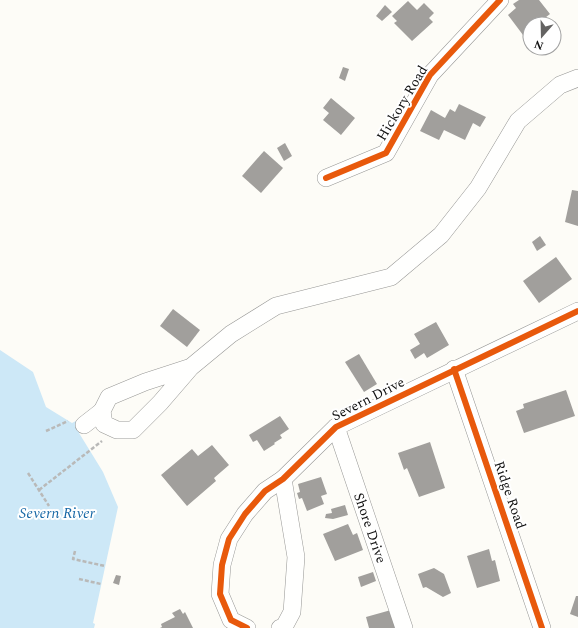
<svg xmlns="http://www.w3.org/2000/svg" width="578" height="628" font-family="Spectral,serif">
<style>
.water{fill:#cde8f7}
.building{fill:#a19f9c}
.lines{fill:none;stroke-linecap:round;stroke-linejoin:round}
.minor-casing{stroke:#979795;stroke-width:18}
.path{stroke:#b9b9b8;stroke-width:2.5;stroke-dasharray:4 2;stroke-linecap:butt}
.minor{stroke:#fffffe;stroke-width:17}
.cycleway-casing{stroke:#fff;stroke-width:8}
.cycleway{stroke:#e8590c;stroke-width:6}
.labels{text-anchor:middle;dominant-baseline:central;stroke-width:4;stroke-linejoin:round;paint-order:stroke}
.street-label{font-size:14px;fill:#111;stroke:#fff}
.water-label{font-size:15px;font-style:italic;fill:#1768a6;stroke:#fff}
</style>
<rect width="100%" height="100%" fill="#fdfcf7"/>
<polygon class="water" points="0,350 33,372 46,407 72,423 80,419 85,430 79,433 103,472 118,507 93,623 95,624 94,628 0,628"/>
<g class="building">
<polygon points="519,0 539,0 550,14 537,24 530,24 530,30 523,35 508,15 516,8 513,4"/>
<polygon points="408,1 417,10 424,3 434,13 429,18 433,22 412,41 394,23 397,21 392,16"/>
<polygon points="385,5 392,12 382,21 376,16"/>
<polygon points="343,67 349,69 345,81 339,78"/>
<polygon points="331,98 355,118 341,135 323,120 329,113 323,108"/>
<polygon points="459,104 486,117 480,127 473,123 465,140 444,130 439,140 420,131 431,110 445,118 450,109 455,112"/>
<polygon points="285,143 292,156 284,161 277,148"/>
<polygon points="264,151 283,168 261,193 242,176"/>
<polygon points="572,190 578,191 578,226 565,222"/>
<polygon points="540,236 546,245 537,251 532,242"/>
<polygon points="556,257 572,279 539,303 523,281"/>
<polygon points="173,309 200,330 187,347 160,326"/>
<polygon points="436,322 449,345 427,358 424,353 415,359 410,350 420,344 414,334"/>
<polygon points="359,354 377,384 364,392 345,362"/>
<polygon points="566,390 575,416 524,433 516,411 524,408 523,404"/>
<polygon points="280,416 289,429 280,435 282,438 274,443 275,444 264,451 257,440 253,442 249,435"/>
<polygon points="430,442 445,488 419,497 407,468 404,470 398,453"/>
<polygon points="212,445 229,465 214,478 216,481 187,506 161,475 192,449 198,456"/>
<polygon points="321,477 327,494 321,496 324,504 307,511 302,498 299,499 297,493 300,492 298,484"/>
<polygon points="345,505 348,515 333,519 325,518 326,514 332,513 331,509"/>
<polygon points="348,524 353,535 357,533 363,550 335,561 323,534"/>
<polygon points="489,549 492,561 495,560 500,581 477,588 467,556"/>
<polygon points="434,568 444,574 451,593 443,597 426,587 423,588 418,574"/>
<polygon points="373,572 376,581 361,587 358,577"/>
<polygon points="116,575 121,576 119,585 113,583"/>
<polygon points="576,596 578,596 578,617 570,614"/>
<polygon points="180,609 183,614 185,612 193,628 160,628 162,627 161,624 175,617 172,613"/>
<polygon points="391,610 395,628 369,628 366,617"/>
</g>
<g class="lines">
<defs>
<g id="minor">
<polyline points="326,178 386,153 430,75 500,0"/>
<polyline points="191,367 145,382 109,397 102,411 104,424 117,430 133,430 160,403 191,367 231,334 276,306 391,277 441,235 478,188 518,121 560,85 578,78"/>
<polyline points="454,369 542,628"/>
<polyline points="84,425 102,411"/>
<polyline points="336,427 404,628"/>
<polyline points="247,628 231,620 220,594 222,565 229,539 245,514 265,491 283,479 336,427 578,311"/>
<polyline points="280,628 284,627 292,612 296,557 283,479"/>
</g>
</defs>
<use href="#minor" class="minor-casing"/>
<g class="path">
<polyline points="46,431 68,421"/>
<polyline points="28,473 49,506"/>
<polyline points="39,490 102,441"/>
<polyline points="75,551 73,559 105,566"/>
<polyline points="79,579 101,584"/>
</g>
<use href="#minor" class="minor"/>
<defs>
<g id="cycleway">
<polyline points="326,178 386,153 430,75 500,0"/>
<polyline points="454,369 542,628"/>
<polyline points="247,628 231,620 220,594 222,565 229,539 245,514 265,491 283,479 336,427 578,311"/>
</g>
</defs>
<use href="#cycleway" class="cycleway-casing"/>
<use href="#cycleway" class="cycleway"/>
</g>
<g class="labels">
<g class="street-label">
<text transform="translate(402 103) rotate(-59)">Hickory Road</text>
<text transform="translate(368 399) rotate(-27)">Severn Drive</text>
<text transform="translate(510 495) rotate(71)">Ridge Road</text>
<text transform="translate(370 528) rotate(71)">Shore Drive</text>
</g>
<g class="water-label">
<text x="57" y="513">Severn River</text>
</g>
</g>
<g transform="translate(542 36) rotate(200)"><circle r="19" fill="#ffffff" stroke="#a0a0a0"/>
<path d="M0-3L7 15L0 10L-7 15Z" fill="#646362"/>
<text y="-6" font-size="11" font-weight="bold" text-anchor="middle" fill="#111111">N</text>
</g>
</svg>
